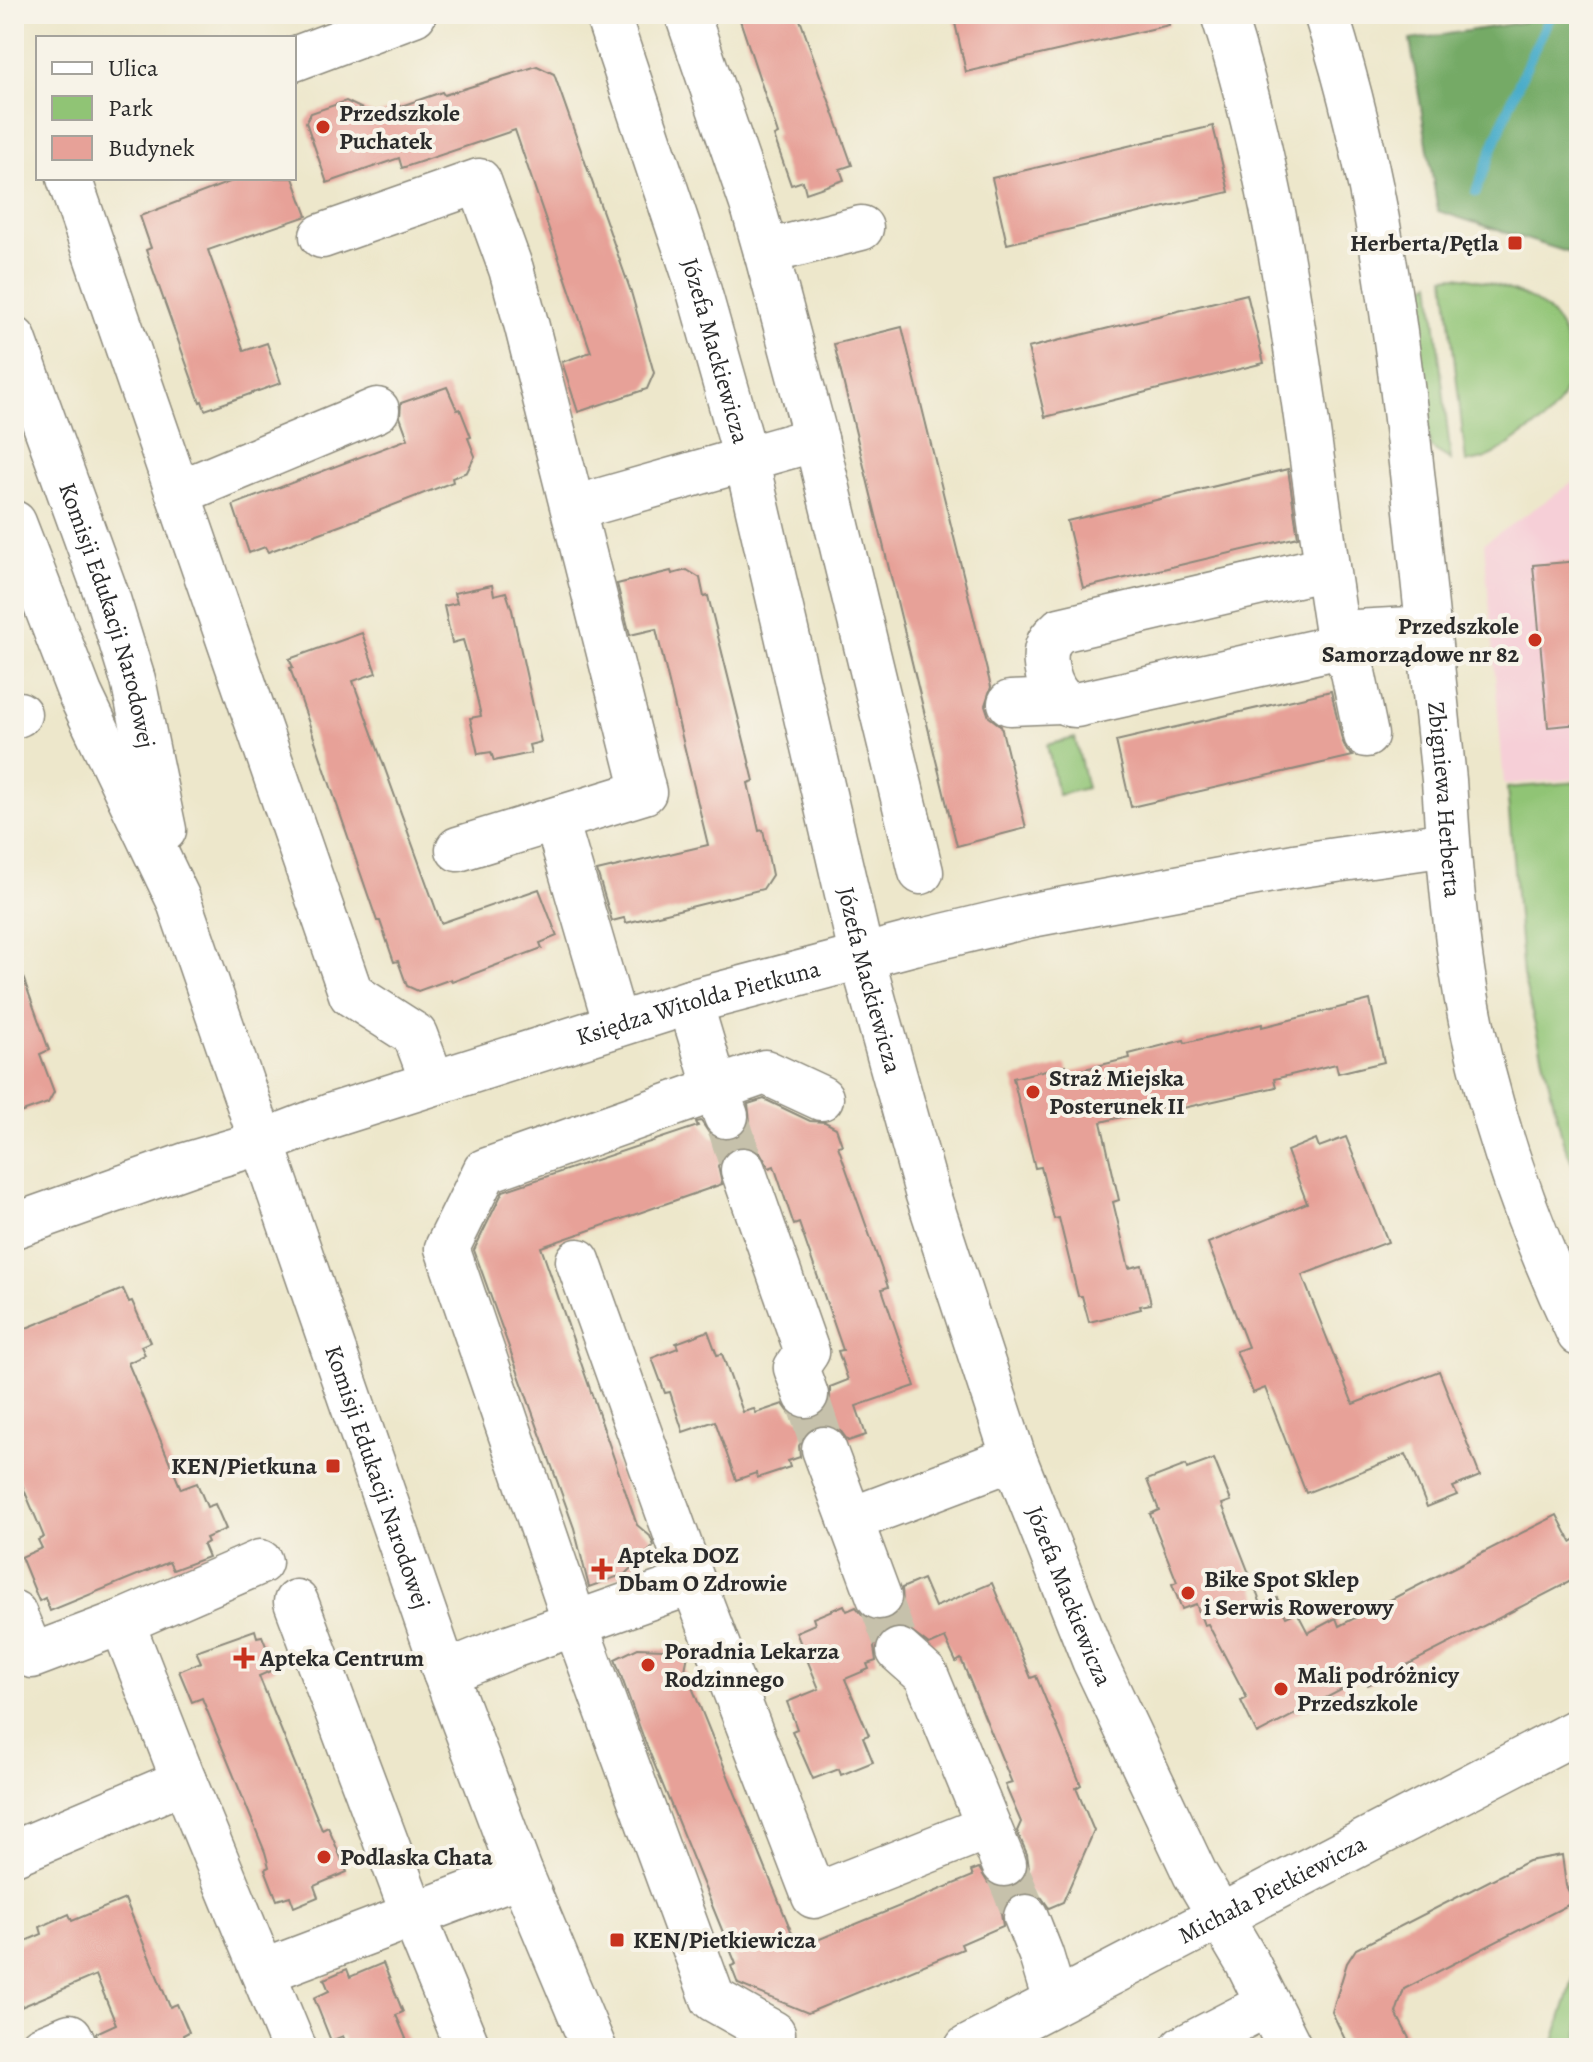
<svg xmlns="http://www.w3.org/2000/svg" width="1593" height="2062" font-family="Alegreya,serif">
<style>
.built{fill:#f6cfd7}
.green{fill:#90c475;stroke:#5e7850;stroke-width:2}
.forest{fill:#74aa66;stroke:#506a48;stroke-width:2}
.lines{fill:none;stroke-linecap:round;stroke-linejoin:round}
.stream{stroke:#4badca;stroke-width:10}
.building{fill:#e7a198}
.minor-tunnel{stroke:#c6c1ab;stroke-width:44;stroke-dasharray:44 22;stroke-linecap:butt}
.minor-casing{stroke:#8c897b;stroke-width:47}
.minor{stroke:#fff;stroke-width:44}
.poi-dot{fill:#c8321e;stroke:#f7f3e8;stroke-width:3}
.labels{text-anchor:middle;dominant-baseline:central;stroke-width:8;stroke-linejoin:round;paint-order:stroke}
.poi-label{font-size:24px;font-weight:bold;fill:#2b2b2b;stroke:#f7f3e8;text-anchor:start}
.street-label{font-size:24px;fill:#2b2b2b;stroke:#f7f3e8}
</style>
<rect width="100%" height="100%" fill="#f7f3e8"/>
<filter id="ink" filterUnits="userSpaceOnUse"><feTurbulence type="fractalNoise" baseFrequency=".0125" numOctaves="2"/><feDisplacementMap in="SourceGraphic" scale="16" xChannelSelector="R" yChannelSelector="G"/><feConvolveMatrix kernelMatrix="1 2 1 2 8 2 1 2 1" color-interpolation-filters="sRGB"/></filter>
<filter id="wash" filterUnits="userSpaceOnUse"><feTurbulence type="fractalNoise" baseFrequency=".006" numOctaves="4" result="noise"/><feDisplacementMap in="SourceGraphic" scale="32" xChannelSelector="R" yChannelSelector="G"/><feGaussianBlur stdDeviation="1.8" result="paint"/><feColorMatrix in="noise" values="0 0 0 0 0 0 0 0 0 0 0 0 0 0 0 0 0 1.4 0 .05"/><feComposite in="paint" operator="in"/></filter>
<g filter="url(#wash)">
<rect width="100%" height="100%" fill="#ede7cb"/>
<polygon class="built" points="1579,478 1579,779 1504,784 1484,543"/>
<g class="green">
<path d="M1457 276C1479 279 1520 291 1539 304 1573 326 1578 378 1555 409 1547 421 1533 428 1521 436 1503 449 1489 461 1466 462L1445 277Z"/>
<polygon points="1431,282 1451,460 1430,447 1413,295"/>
<polygon points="1075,738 1087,788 1058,795 1047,745"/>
<polygon points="1579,782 1579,1179 1563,1141 1523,976 1507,788"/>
<polygon points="1579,1961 1579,2048 1552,2048"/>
</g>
<polygon class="forest" points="1529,14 1579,14 1579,256 1438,211 1410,40 1524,22"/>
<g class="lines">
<path class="stream" d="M1476 192C1499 132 1521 71 1552 14"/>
</g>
<g id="blocks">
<g class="building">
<polygon points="738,14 798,14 852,165 840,169 844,180 806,193 803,181 791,185 774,136 778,134"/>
<polygon points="953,14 1168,14 1169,25 966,72"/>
<polygon points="537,66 554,74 631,292 654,373 647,389 578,412 562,362 591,352 515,130 402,168 399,158 327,183 306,122 311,113 346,101 375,115 442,92 444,95"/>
<polygon points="1213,126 1229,192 1007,244 992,178"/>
<polygon points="240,178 293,178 307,216 208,250 244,351 267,343 281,383 205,410 202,401 200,402 146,250 151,248 140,216"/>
<polygon points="1247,294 1264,363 1045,417 1028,348"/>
<polygon points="902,327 991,687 985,705 989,717 1001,726 1026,828 957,846 834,344"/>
<polygon points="447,387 457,410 460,409 471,437 468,438 475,456 467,472 452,478 453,482 342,525 268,552 265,547 249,553 233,505 408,439 400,417 401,403"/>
<polygon points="1288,469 1298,537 1083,588 1067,521"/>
<polygon points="1579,561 1579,724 1548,727 1533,565"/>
<polygon points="687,570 700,578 704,597 708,596 754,781 748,783 759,831 763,830 772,875 763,889 626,923 624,918 612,921 597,871 708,845 656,629 630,635 617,584 671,571 672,574"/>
<polygon points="492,585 494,595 506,592 512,610 541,742 529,745 531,753 494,761 491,752 478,754 470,718 481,716 467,654 463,640 452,643 444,606 457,603 454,593"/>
<polygon points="362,633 376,673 353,681 441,923 539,889 557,936 540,943 542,948 452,982 451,979 418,991 407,986 398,961 394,962 380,921 377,921 290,668 293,667 289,659"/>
<polygon points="1331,691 1342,740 1347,751 1353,756 1131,807 1116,741"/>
<polygon points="14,963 18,963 49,1050 40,1054 54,1092 48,1103 14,1115"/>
<polygon points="1370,1000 1384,1062 1338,1073 1336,1064 1274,1079 1276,1087 1183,1108 1182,1102 1101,1122 1119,1200 1113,1202 1129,1268 1142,1265 1151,1304 1140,1306 1141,1309 1089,1322 1082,1296 1078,1296 1059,1218 1054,1219 1041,1167 1035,1168 1013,1078 1066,1065 1068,1073 1130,1058 1129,1054 1184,1040 1185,1043 1262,1024 1262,1027"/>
<polygon points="764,1099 810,1121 825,1122 836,1128 842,1145 838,1146 888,1287 882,1289 915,1386 856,1406 866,1435 848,1441 840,1430 829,1425 815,1426 804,1434 799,1446 800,1457 788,1461 790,1467 757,1478 756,1473 736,1480 715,1421 683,1432 670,1392 665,1393 652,1358 678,1348 676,1343 708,1331 717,1355 722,1354 743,1412 754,1409 756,1413 783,1404 791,1415 801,1419 814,1419 826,1410 830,1400 830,1387 848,1380 838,1351 843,1350 799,1223 794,1225 774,1166 769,1168 760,1152 748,1146 734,1147 724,1154 718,1166 722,1184 541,1247 637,1525 650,1536 654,1546 625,1574 589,1587 574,1528 474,1250 503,1191 698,1126 696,1122 701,1121 711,1136 721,1140 734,1140 745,1132 750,1121 748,1104"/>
<polygon points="1346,1137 1388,1242 1302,1275 1353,1404 1439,1371 1480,1476 1453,1487 1457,1495 1427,1507 1406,1454 1306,1493 1265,1388 1253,1393 1236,1351 1248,1347 1208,1243 1307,1203 1287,1151 1316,1139 1319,1147"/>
<polygon points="123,1289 129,1302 132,1301 150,1342 141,1346 145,1355 128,1363 181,1489 197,1483 207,1507 215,1504 226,1529 206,1538 208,1542 203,1545 208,1557 173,1570 169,1562 50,1611 45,1598 39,1601 21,1557 42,1548 38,1540 44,1537 14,1466 14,1333"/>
<polygon points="1214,1459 1231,1501 1222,1504 1261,1604 1277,1598 1286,1617 1297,1612 1308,1633 1336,1618 1339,1626 1557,1515 1571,1542 1579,1537 1579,1577 1368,1685 1364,1678 1257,1734 1241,1701 1247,1698 1208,1624 1204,1625 1196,1604 1182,1609 1172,1584 1177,1582 1150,1514 1159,1510 1147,1480 1186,1465 1187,1469"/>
<polygon points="923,1579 935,1607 992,1583 1031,1678 1036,1676 1081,1785 1076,1788 1094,1831 1063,1902 1049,1908 1042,1898 1030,1892 1016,1894 1007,1901 1001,1913 1003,1926 961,1944 963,1949 808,2013 738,1984 731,1966 736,1964 644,1739 615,1659 638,1648 689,1650 685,1670 798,1948 973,1876 971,1871 979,1868 988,1883 1001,1889 1014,1887 1023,1880 1029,1868 1027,1854 1017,1831 1021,1822 1005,1785 1012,1783 961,1659 956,1662 945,1638 929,1645 905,1627 890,1628 880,1635 874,1647 876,1661 867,1664 869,1669 845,1679 869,1735 863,1737 873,1762 841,1775 839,1769 813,1779 792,1731 797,1729 787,1702 819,1689 796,1632 815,1624 813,1618 844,1605 847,1611 856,1607 864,1617 874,1621 888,1620 899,1612 903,1602 902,1588"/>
<polygon points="255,1630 257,1637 262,1636 275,1669 259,1676 322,1830 328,1827 347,1872 314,1886 318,1897 294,1907 290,1896 277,1900 265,1869 269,1867 265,1852 202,1698 192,1702 179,1671 201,1662 196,1651"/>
<polygon points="1562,1855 1566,1886 1574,1902 1404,1989 1396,2013 1414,2048 1349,2048 1332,2012 1347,1963 1356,1949 1528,1861"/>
<polygon points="125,1899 170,2007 177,2004 189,2032 183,2035 188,2048 99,2048 96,2033 116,2024 96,1975 14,2010 14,1946 42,1934 40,1927 69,1914 72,1921"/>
<polygon points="383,1963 403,2012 396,2015 410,2048 348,2048 343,2036 331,2041 314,1998 329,1991 324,1979 347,1969 350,1977"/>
</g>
</g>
</g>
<g filter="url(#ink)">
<use href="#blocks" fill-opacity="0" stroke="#8c897b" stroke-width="2"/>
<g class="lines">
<g class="minor-tunnel">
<polyline points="726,1116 743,1170"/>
<polyline points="806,1395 824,1449"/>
<polyline points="879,1597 899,1651"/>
<polyline points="1004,1864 1026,1917"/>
</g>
<defs>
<g id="minor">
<path id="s1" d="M607 14 695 277 746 458 862 958 927 1192 1014 1458 1094 1660 1195 1874 1247 1962 1290 2048"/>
<polyline points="687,14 754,210 766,252 816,439 921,872"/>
<path d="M1223 14C1288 216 1304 425 1337 633L1429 628"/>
<path id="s2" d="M1326 14C1376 169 1397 329 1414 491 1424 587 1434 684 1444 780 1449 864 1456 953 1474 1035 1497 1138 1534 1239 1579 1334"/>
<polyline points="294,59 414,14"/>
<polyline points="69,178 351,994 415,1035 433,1083"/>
<polyline points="322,236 479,181 511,269 527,327 644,792 458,849"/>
<polyline points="766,252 861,228"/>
<path id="s3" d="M14 339 107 596 133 680 164 830"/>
<polyline points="178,493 377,410"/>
<polyline points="574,508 816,439"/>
<path id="s4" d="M14 523 80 694 178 899 445 1673 521 1874 594 2048"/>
<path d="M1326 568 1060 630C1055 635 1050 638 1048 645 1040 663 1053 706 1076 705L1341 646"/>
<polyline points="1337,633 1353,672 1366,735"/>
<polyline points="1010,703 1060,701"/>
<polyline points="14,716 19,714"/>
<polyline points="556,820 616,1025"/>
<polyline points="690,1002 716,1089 485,1171 447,1248 575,1623 713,1999 773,2033"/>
<polyline points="726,1116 716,1089 765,1072 821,1098"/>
<polyline points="743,1170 807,1352 796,1368 806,1395"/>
<path id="s5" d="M14 1226 189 1164 263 1142 333 1115 690 1002 914 943 1027 916 1294 866 1448 844"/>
<polyline points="578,1261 693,1582"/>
<polyline points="824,1449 879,1597"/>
<polyline points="850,1520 1014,1458"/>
<polyline points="296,1602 413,1914 468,2048"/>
<polyline points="14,1613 32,1656 122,1622 184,1781"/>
<polyline points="122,1622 260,1562"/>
<polyline points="899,1651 926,1675 1004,1864"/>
<polyline points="445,1673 512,1646 693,1582 814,1896 988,1827"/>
<polyline points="14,1853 184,1781 294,2048"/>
<polyline points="1026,1917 1041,1955 1055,2001"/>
<polyline points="263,1972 521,1874"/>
<polyline points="41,2048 70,2036 75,2048"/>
<path id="s6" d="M967 2048 1579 1730"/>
<polyline points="1183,2048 1268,2004"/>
</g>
</defs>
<use href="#minor" class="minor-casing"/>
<use href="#minor" class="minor"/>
</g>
</g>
<g class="poi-dot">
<circle cx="323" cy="127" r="8"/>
<rect x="1507" y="235" width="16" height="16" rx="4"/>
<circle cx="1535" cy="640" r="8"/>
<circle cx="1033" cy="1092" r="8"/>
<rect x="325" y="1458" width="16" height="16" rx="4"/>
<path d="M598 1557h8v8h8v8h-8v8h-8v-8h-8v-8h8z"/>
<circle cx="1188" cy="1593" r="8"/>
<path d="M240 1646h8v8h8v8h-8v8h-8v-8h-8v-8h8z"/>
<circle cx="648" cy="1665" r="8"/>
<circle cx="1281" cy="1689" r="8"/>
<circle cx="324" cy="1857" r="8"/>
<rect x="609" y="1932" width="16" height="16" rx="4"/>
</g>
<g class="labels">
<g class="poi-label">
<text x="339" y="113">Przedszkole<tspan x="339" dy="28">Puchatek</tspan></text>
<text x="1499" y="243" text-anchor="end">Herberta/Pętla</text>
<text x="1519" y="626" text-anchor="end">Przedszkole<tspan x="1519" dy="28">Samorządowe nr 82</tspan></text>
<text x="1049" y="1078">Straż Miejska<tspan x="1049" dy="28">Posterunek II</tspan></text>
<text x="317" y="1466" text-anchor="end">KEN/Pietkuna</text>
<text x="618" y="1555">Apteka DOZ<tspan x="618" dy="28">Dbam O Zdrowie</tspan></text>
<text x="1204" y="1579">Bike Spot Sklep<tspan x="1204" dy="28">i Serwis Rowerowy</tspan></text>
<text x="664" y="1651">Poradnia Lekarza<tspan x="664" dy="28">Rodzinnego</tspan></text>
<text x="260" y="1658">Apteka Centrum</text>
<text x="1297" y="1675">Mali podróżnicy<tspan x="1297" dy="28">Przedszkole</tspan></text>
<text x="340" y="1857">Podlaska Chata</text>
<text x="633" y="1940">KEN/Pietkiewicza</text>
</g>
<g class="street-label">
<text stroke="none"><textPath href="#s1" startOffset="354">Józefa Mackiewicza</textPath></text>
<text stroke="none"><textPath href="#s3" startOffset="292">Komisji Edukacji Narodowej</textPath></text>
<text stroke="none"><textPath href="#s2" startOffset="796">Zbigniewa Herberta</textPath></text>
<text stroke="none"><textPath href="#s1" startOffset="1002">Józefa Mackiewicza</textPath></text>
<text stroke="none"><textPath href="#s5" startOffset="720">Księdza Witolda Pietkuna</textPath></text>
<text stroke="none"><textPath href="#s4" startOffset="1022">Komisji Edukacji Narodowej</textPath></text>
<text stroke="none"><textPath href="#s1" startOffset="1650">Józefa Mackiewicza</textPath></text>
<text stroke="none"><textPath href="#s6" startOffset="344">Michała Pietkiewicza</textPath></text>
</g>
</g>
<rect width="1593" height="2062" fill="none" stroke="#f7f3e8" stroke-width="48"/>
<rect x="36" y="36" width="260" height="144" fill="#f7f3e8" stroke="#a5a39c" stroke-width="2"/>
<rect x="52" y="62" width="40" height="12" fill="#ffffff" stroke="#a5a39c" stroke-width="2"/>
<text x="108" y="76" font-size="24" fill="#2b2b2b">Ulica</text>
<rect x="52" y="96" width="40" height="24" fill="#90c475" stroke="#a5a39c" stroke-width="2"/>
<text x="108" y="116" font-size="24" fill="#2b2b2b">Park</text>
<rect x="52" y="136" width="40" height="24" fill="#e7a198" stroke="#a5a39c" stroke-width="2"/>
<text x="108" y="156" font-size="24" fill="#2b2b2b">Budynek</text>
</svg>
